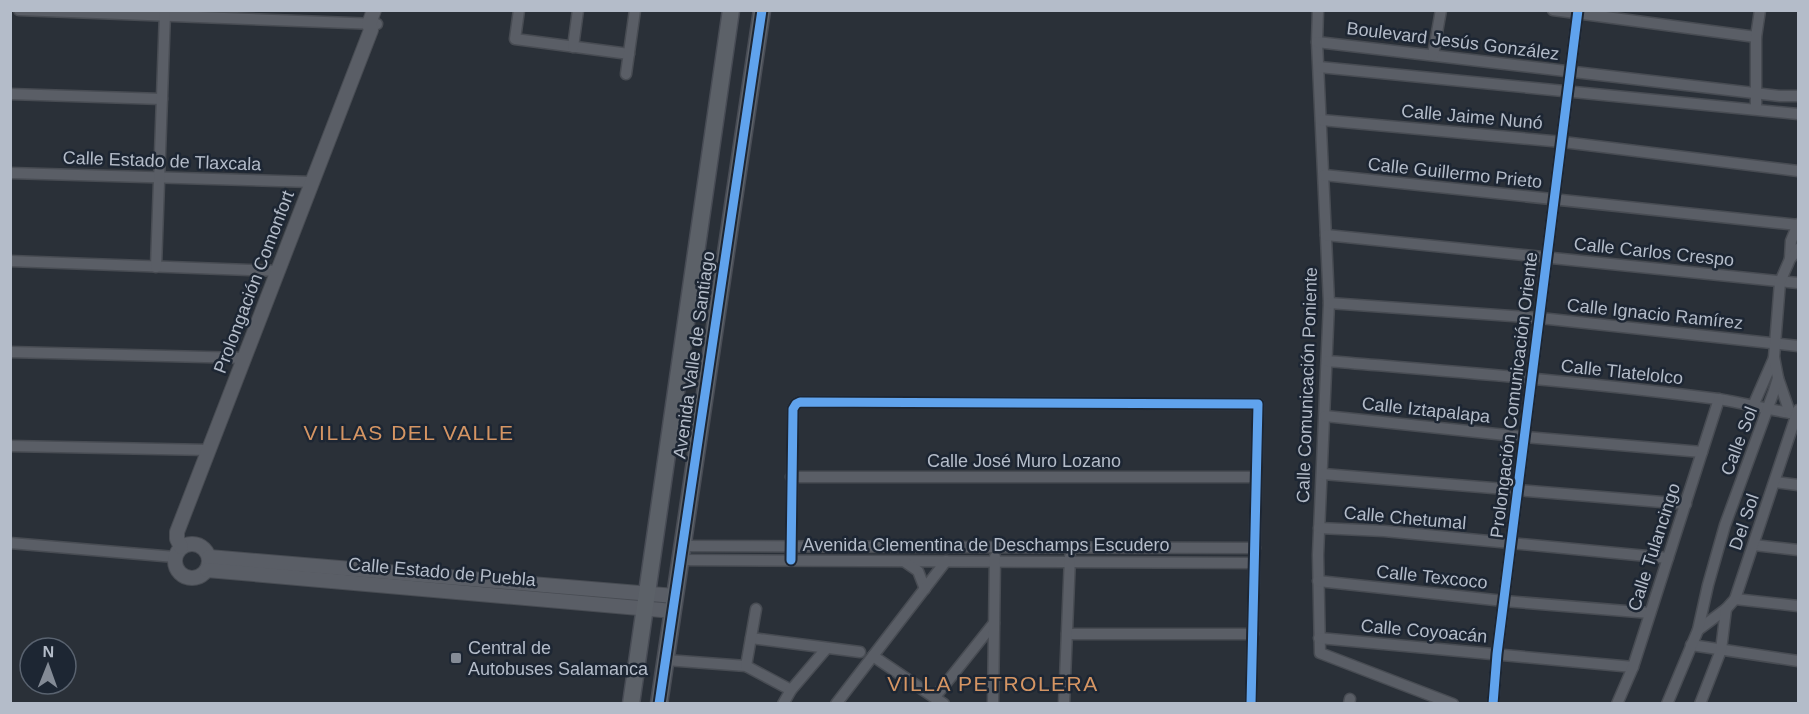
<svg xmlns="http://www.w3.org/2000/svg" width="1809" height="714" font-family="Arial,sans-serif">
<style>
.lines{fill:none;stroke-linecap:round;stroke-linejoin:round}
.minor-casing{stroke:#484c53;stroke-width:13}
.tertiary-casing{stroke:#484c53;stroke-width:16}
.primary-casing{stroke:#484c55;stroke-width:19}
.minor{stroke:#5a5e66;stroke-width:10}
.tertiary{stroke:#5a5e66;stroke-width:14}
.primary{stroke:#5c6168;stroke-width:16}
.cycleway-casing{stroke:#1d2633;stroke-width:13}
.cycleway{stroke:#60a3ed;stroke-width:9}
.poi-dot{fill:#848b96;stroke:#1d2633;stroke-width:2}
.labels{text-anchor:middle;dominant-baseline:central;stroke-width:5;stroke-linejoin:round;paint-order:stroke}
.street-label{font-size:18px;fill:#b4bcc9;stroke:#1d2633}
.poi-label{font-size:18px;fill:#b4bcc9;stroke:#1d2633;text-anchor:start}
.quarter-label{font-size:21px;letter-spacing:1.5px;fill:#d59563;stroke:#1d2633}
</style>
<rect width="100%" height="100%" fill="#2a3038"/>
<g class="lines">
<defs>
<g id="minor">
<polyline points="19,10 377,24"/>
<polyline points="519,10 515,39 629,54"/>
<polyline points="1318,10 1317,42 1329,303 1318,555 1320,653 1453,704"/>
<polyline points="1553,10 1756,37"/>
<polyline points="1317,42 1780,96 1798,96"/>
<polyline points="573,47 578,10"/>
<polyline points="1433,55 1441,10"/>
<polyline points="1319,67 1798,114"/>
<polyline points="626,74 635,10"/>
<polyline points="10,94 162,99"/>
<polyline points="1756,109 1756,37 1760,10"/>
<polyline points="1321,120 1563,142 1798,171"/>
<polyline points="10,173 312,182"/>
<polyline points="1324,175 1798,225"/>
<polyline points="1326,235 1798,283"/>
<polyline points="1790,258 1791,241 1798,224"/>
<polyline points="10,261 278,271"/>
<polyline points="156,267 165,12"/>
<polyline points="1329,303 1540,318 1798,346"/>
<polyline points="10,352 244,358"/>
<path d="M1327 361C1457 372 1588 382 1718 399 1745 403 1771 411 1798 414"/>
<polyline points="1778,378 1790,413"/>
<polyline points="1753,406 1774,358"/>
<polyline points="1325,416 1525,437 1702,452"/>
<polyline points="10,446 209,450"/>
<polyline points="1323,474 1686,504"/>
<polyline points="791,477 1256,477"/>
<polyline points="1775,482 1798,485"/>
<polyline points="1319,528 1384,531 1668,558"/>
<polyline points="10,543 175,557"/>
<polyline points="1754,545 1798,550"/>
<polyline points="682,546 1255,548"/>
<polyline points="681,560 1254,563"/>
<polyline points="791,560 793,409 796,404 800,402 1258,404 1251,704"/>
<polyline points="905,562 918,571 925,589"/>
<polyline points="1318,581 1504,601 1650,613"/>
<polyline points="1735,599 1798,606"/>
<polyline points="1698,630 1726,609 1735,599 1798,410"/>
<polyline points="1067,634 1253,634"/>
<polyline points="751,638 860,652"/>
<polyline points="1319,638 1633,667"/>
<polyline points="1691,645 1798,661"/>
<polyline points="873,656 944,704"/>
<polyline points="666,660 746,666 791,690"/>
<polyline points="746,666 756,609"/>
<polyline points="935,697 994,623"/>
<polyline points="783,704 791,690 826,649"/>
<polyline points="836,704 946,561"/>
<polyline points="993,704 995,557"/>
<polyline points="1064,704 1070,557"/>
<polyline points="1349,704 1350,699"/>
<polyline points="1493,704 1497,654 1578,10"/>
<polyline points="1617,704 1633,667 1719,399"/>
<polyline points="1667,704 1698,630 1708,585 1725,525 1774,391 1778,378 1774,357 1780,282 1790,259 1798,249"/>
<polyline points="1700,704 1721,650 1726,609"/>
</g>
<g id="tertiary">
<circle cx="192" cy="561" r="17"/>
<polyline points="181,547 177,539 177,532 371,30 369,24 374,10"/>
<polyline points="209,557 675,596"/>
<polyline points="207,570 673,611"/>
</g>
<g id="primary">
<polyline points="631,704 731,10"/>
<polyline points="659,704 762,10"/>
</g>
</defs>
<use href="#minor" class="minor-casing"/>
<use href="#tertiary" class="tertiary-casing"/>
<use href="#primary" class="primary-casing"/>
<use href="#minor" class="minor"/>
<use href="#tertiary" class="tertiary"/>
<use href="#primary" class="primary"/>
<defs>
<g id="cycleway">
<polyline points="791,560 793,409 796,404 800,402 1258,404 1251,704"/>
<polyline points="659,704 762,10"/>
<polyline points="1493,704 1497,654 1578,10"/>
</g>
</defs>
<use href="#cycleway" class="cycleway-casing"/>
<use href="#cycleway" class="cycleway"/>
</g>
<rect class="poi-dot" x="450" y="652" width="12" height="12" rx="3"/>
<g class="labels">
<g class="street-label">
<text transform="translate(1453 41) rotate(7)">Boulevard Jesús González</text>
<text transform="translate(1472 117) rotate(5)">Calle Jaime Nunó</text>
<text transform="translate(162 161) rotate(2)">Calle Estado de Tlaxcala</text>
<text transform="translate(1455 173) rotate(6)">Calle Guillermo Prieto</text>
<text transform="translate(1654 252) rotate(6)">Calle Carlos Crespo</text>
<text transform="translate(254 282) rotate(-69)">Prolongación Comonfort</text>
<text transform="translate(1655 314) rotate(6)">Calle Ignacio Ramírez</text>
<text transform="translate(694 355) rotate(-82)">Avenida Valle de Santiago</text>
<text transform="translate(1622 372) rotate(6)">Calle Tlatelolco</text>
<text transform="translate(1307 385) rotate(-88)">Calle Comunicación Poniente</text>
<text transform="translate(1514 395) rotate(-83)">Prolongación Comunicación Oriente</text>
<text transform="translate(1426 410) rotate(6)">Calle Iztapalapa</text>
<text transform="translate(1739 441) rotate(-69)">Calle Sol</text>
<text x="1024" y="461">Calle José Muro Lozano</text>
<text transform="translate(1405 518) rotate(5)">Calle Chetumal</text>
<text transform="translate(1744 522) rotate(-71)">Del Sol</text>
<text x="986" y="545">Avenida Clementina de Deschamps Escudero</text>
<text transform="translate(1654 547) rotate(-72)">Calle Tulancingo</text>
<text transform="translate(442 572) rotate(5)">Calle Estado de Puebla</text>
<text transform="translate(1432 577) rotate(6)">Calle Texcoco</text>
<text transform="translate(1424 631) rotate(5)">Calle Coyoacán</text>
</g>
<g class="poi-label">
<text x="468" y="648">Central de<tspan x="468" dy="21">Autobuses Salamanca</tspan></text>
</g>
<g class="quarter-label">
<text x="409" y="432">VILLAS DEL VALLE</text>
<text x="993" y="683">VILLA PETROLERA</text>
</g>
</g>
<rect width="1809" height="714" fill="none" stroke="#b4bcc9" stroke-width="24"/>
<g transform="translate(48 666) rotate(1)"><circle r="28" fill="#1d2633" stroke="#59626f" stroke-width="1.5"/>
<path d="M0-4.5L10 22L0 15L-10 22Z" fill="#848b96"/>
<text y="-9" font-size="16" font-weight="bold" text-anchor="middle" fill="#b4bcc9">N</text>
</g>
</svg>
